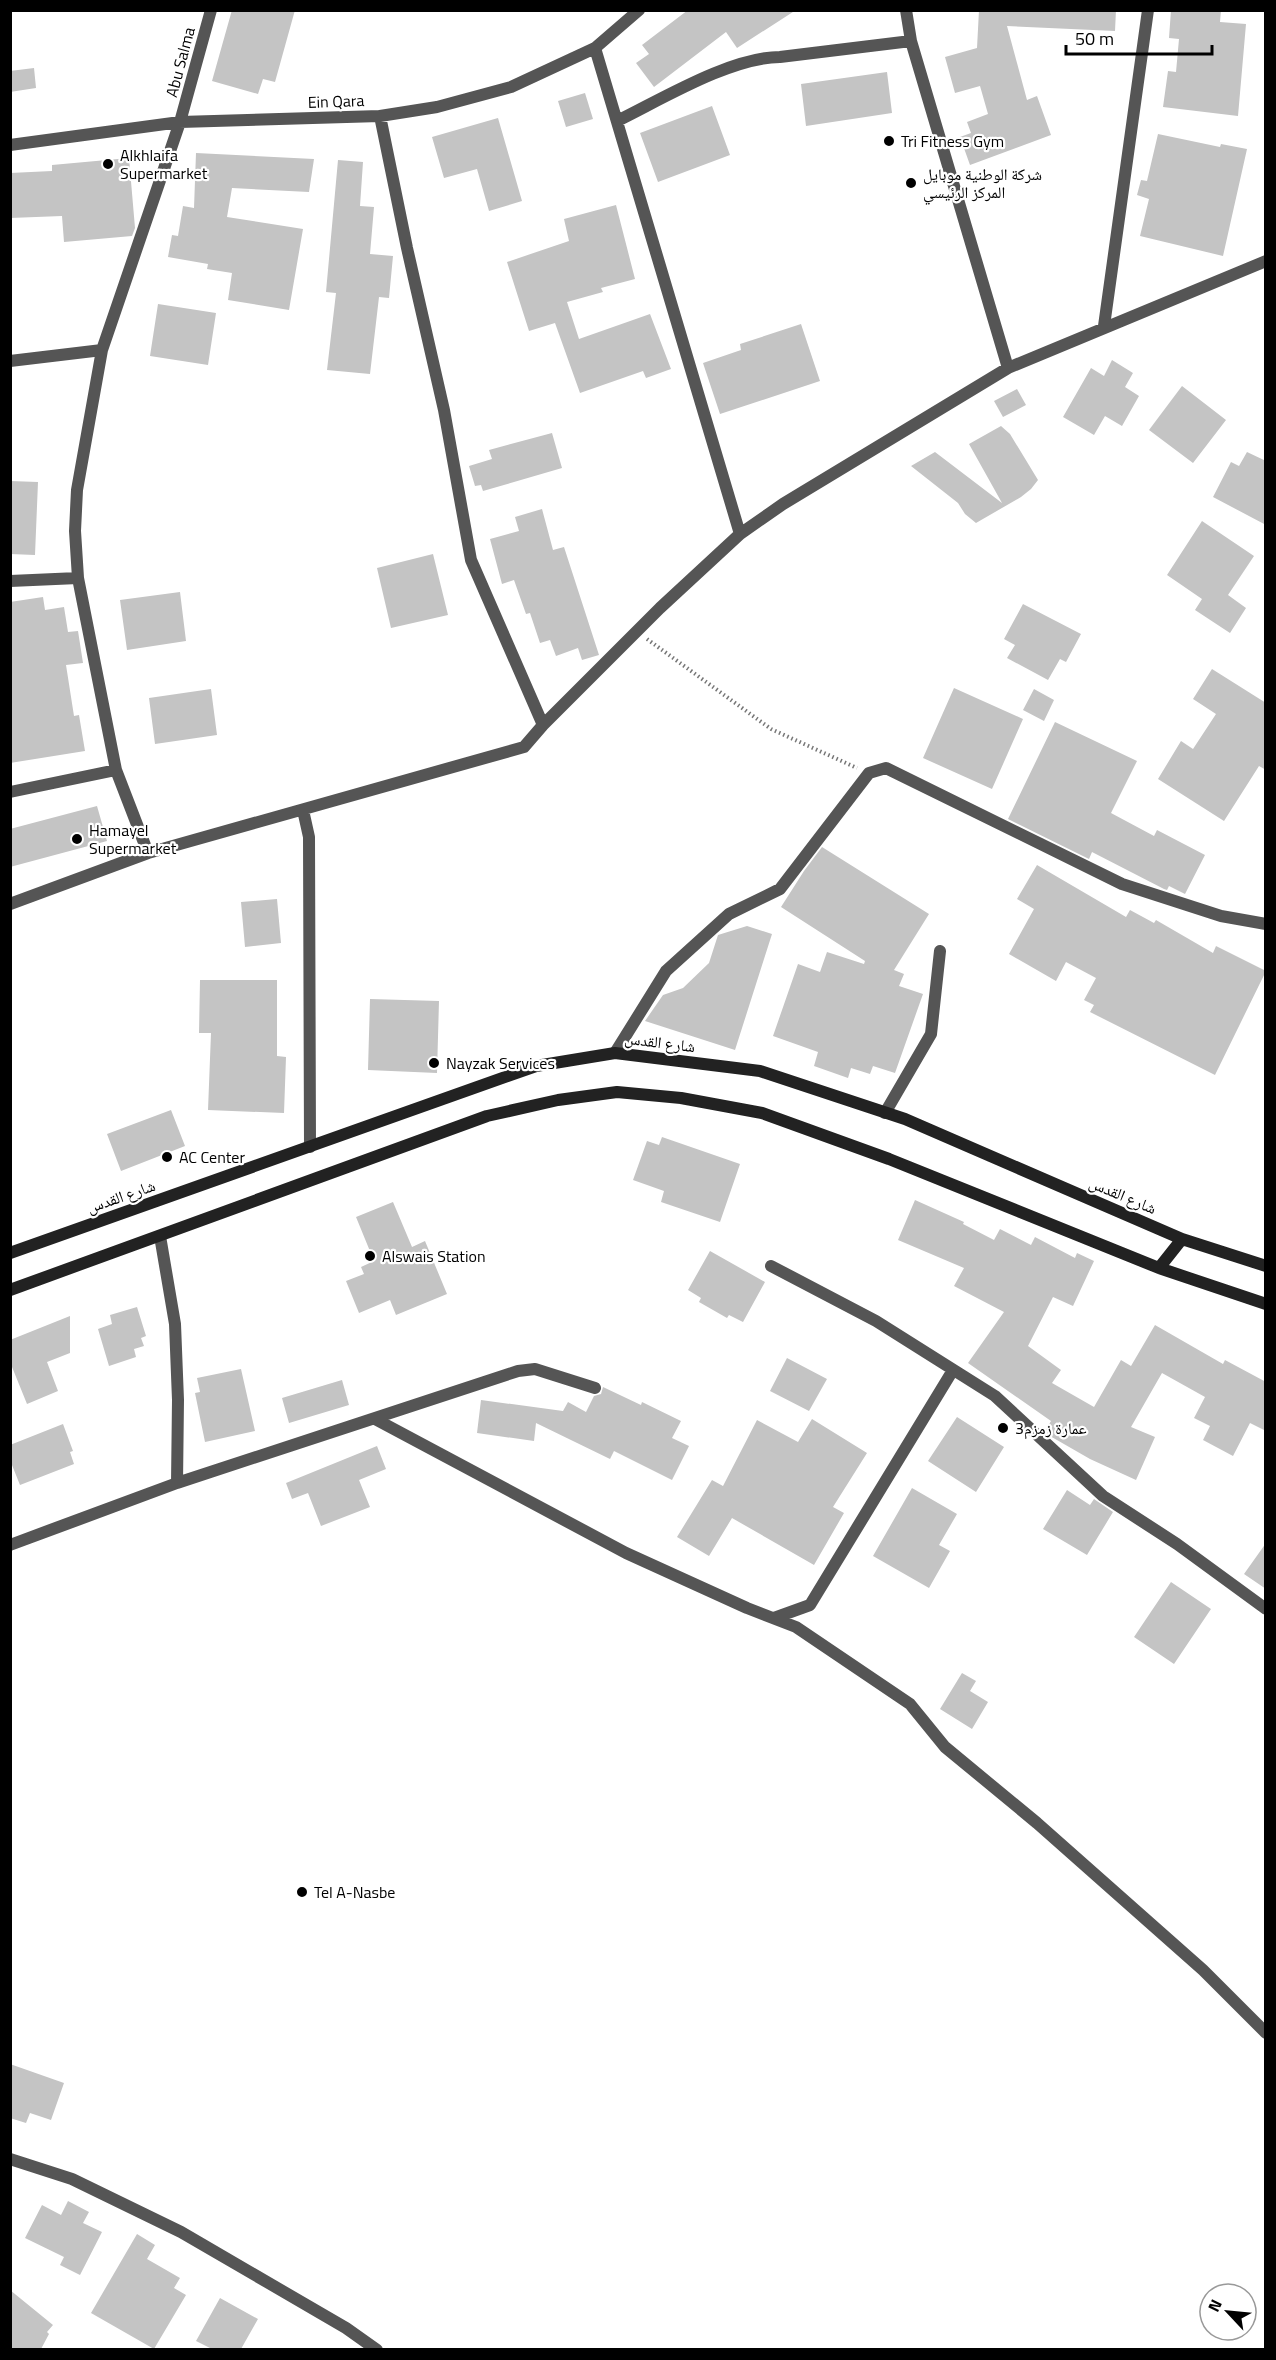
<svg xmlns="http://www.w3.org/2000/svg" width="1276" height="2360" font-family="'Titillium Web','Noto Naskh Arabic',sans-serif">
<rect width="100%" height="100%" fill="#fff"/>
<path fill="#c4c4c4" d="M232,10H295L275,82L263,79L258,94L212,81Z
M688,10H796L737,48L726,32L654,87L636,63L649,54L642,45Z
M979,10H1116L1115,31L1007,26L1027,100L1037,96L1051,135L970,165L960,137L971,133L967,122L988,114L980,86L955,93L945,57L977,48Z
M1171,10H1221L1220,22L1246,24L1238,116L1163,107L1168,71L1176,72L1179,39L1169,38Z
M34,68L36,88L10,92V71Z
M887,72L892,113L806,126L801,84Z
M585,93L593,119L566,127L558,101Z
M712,106L730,155L658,182L640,133Z
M498,118L522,201L489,211L477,169L444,178L432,137Z
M1158,134L1220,147L1221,144L1247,149L1223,256L1140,236L1149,199L1137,195L1141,180L1147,181Z
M196,153L314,159L309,192L232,188L227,217L303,229L289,310L228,300L232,273L207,269L208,264L168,257L172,235L178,236L183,206L194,208Z
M129,158L135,228L132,236L64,242L62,216L10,218V173L52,171V165Z
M338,160L363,162L360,206L374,207L370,254L393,256L389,298L379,297L370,374L327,370L336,293L326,292Z
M616,205L635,279L601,288L603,292L567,302L579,339L650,314L671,369L646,378L643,371L580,393L555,323L529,331L507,262L569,241L564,219Z
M158,304L216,313L208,365L150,356Z
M801,324L820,381L720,414L703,363L741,350L740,344Z
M1112,360L1133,373L1125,387L1139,396L1122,426L1105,416L1094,435L1063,417L1091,368L1104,376Z
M1182,386L1226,420L1193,463L1149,430Z
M1017,389L1026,405L1003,417L994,401Z
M1001,426L1010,434L1038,480L1031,489L1021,497L976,523L965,514L958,503L911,466L935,452L1002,503L969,444Z
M552,433L562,468L483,491L481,485L475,486L469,466L492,459L489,450Z
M1247,452L1266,461V525L1213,497L1231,462L1239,466Z
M10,481L38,482L35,555L10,554Z
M542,509L553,550L564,547L599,655L582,660L578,648L556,656L550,640L540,643L530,613L526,614L514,580L502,584L490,539L519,531L515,517Z
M1202,521L1254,556L1228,595L1246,608L1230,633L1195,610L1202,599L1167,575Z
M433,554L448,615L391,628L377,568Z
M180,592L186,641L127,650L120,600Z
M43,597L45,610L64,607L68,632L78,631L83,663L66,665L74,716L79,715L85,751L10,763V602Z
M1023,604L1081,634L1066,662L1060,659L1048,680L1007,658L1015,645L1004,639Z
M1212,669L1266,703V770L1259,766L1224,821L1158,779L1181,741L1193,749L1216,714L1193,699Z
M954,688L1023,719L992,789L923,758Z
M211,689L217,735L155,744L149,698Z
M1034,689L1054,700L1044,721L1023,710Z
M1055,722L1137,761L1111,813L1154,836L1157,830L1205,855L1185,894L1169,886L1167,890L1164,889L1092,852L1089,859L1008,819Z
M97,806L107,841L10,867V829Z
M822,847L929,914L894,970L904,974L899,986L923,994L895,1073L873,1066L870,1074L851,1068L848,1078L814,1066L818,1052L773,1036L798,964L820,972L827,952L864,964L865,961L781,907L804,871Z
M1037,865L1126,917L1130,910L1154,923L1156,920L1213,953L1216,946L1266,971L1215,1075L1090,1012L1094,1005L1084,1000L1096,978L1066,962L1056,981L1009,954L1034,909L1017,899Z
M277,899L281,943L245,947L241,902Z
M747,926L772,934L735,1050L645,1021L663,995L683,988L709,963L718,935Z
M200,980H277V1056L286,1057L284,1113L208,1110L211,1033H199Z
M370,999L439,1001L437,1073L368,1070Z
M171,1110L185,1146L121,1171L107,1134Z
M662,1137L740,1164L720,1222L661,1202L664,1191L633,1180L647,1141L659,1145Z
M915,1200L964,1222L963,1224L994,1240L1000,1229L1031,1245L1035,1237L1075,1258L1077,1253L1094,1261L1073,1306L1053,1297L1028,1346L1061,1370L1052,1383L1094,1407L1121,1360L1131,1366L1155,1325L1223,1364L1225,1360L1266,1382V1431L1250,1423L1233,1456L1203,1440L1210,1426L1194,1418L1205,1397L1162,1373L1131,1427L1155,1437L1136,1480L1090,1459L1050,1436L1045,1431L1051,1421L968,1363L1004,1312L954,1286L964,1268L898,1240Z
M393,1202L412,1247L425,1241L447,1294L396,1315L390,1300L359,1313L346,1281L364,1274L361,1267L374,1261L356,1217Z
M710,1251L765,1282L743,1322L729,1315L727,1318L699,1302L701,1298L688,1290Z
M137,1307L146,1336L141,1338L144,1346L134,1349L136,1357L109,1366L98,1329L112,1324L110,1315Z
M70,1316V1353L47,1362L58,1391L27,1404L10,1362V1340Z
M787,1358L827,1379L809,1411L770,1391Z
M241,1369L255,1431L205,1442L195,1393L200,1392L197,1378Z
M342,1380L349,1405L289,1423L282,1398Z
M603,1387L641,1405L642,1402L681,1421L672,1438L689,1446L672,1480L614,1451L610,1459L536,1423L534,1441L477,1433L481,1400L563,1411L568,1402L586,1412L594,1396L601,1394Z
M957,1417L1004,1447L976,1492L928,1461Z
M812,1419L867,1453L833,1507L844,1513L814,1565L732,1518L709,1556L677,1537L712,1480L723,1486L757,1420L798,1442Z
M63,1424L73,1451L70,1452L74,1464L20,1485L10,1460V1445Z
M377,1446L386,1469L359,1480L370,1507L321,1526L308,1493L292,1499L286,1483Z
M912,1488L957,1514L939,1545L950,1551L929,1588L873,1556Z
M1067,1490L1090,1505L1094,1499L1113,1512L1087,1555L1043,1529Z
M1266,1543V1589L1244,1574Z
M1171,1582L1211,1609L1174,1664L1134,1637Z
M962,1673L976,1681L970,1691L988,1702L972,1729L940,1709Z
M10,2064L64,2083L51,2120L30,2113L26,2123L10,2118Z
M68,2201L89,2212L83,2223L102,2232L80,2275L60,2265L64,2257L25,2238L42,2205L61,2215Z
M137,2234L155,2245L147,2259L180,2278L174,2288L186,2295L154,2349L91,2313Z
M10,2290L53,2325L47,2332L49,2334L41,2349H10Z
M220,2298L258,2319L241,2349H212L196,2341Z"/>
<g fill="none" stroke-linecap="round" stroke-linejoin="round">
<path stroke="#777" stroke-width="4" stroke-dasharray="1.5 3" stroke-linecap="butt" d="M647,639L771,729L857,768"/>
<path stroke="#555" stroke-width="12" d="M885,1113L931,1034L940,951"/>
<path stroke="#555" stroke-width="12" d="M906,10L911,41L1008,368
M595,48L740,534
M380,116L407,248L444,410L471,560L543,725
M617,121C662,99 731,57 780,57L911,41
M10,145L180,122L380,116L437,107L511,87L595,48L639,10
M1104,326L1148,10
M10,361L102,350
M10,581L78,578
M10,792L116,770
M303,810L309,837L310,1147
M148,853L116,770L78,578L75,531L77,490L102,350L180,122L211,10
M10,904L148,853L524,747L543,725L660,608L740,534L783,504L1008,368L1266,261
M615,1053L666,971L729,914L780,889L869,773L886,768L1122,884L1221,916L1266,924
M160,1236L175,1324L178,1400L177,1483
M771,1266L876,1321L995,1396L1103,1496L1177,1544L1266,1609
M375,1419L626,1553L747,1608L796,1627L910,1704L945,1747L1037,1823L1203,1970L1266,2033
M10,1545L177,1483L518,1371L535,1369L595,1388
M774,1618L810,1605L953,1370
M10,2159L72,2179L181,2232L346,2328L377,2350"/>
<path stroke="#222" stroke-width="12" d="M10,1253L536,1066L615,1053L760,1071L905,1119L1182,1239L1266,1266
M1159,1268L1182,1239
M10,1290L487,1116L558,1100L617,1092L681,1098L762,1113L889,1159L1159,1268L1266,1304"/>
</g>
<g fill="#000" stroke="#fff" stroke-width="2">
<circle cx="889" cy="141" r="6"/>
<circle cx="108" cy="164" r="6"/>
<circle cx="911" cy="183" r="6"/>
<circle cx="77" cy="839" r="6"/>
<circle cx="434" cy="1063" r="6"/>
<circle cx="167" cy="1157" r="6"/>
<circle cx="370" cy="1256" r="6"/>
<circle cx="1003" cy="1428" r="6"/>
<circle cx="302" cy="1892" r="6"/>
</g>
<g text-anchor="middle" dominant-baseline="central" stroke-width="4.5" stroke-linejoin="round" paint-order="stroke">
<g font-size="16" fill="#000" stroke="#fff">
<text transform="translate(180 62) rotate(-75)">Abu Salma</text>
<text transform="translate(336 101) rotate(-2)">Ein Qara</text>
<text transform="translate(660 1042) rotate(7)">شارع القدس</text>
<text transform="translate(1123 1195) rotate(23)">شارع القدس</text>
<text transform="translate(121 1196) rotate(-19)">شارع القدس</text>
</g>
<g font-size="16" fill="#000" stroke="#fff" text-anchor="start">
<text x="901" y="141">Tri Fitness Gym</text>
<text x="120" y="155">Alkhlaifa<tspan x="120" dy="18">Supermarket</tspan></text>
<text x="923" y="174">شركة الوطنية موبايل<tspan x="923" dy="18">المركز الرئيسي</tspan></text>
<text x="89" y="830">Hamayel<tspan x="89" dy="18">Supermarket</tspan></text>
<text x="446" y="1063">Nayzak Services</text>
<text x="179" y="1157">AC Center</text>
<text x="382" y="1256">Alswais Station</text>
<text x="1015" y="1428">عمارة زمزم3</text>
<text x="314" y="1892">Tel A-Nasbe</text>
</g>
</g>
<rect width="1276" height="2360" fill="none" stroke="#000000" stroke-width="24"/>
<g transform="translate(1228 2312) rotate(296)"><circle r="28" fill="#ffffff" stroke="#999999" stroke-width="1.5"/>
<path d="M0-4.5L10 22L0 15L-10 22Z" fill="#000000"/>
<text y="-9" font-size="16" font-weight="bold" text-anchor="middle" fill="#000000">N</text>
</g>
<path d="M1066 45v9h146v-9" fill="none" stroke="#000000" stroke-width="3"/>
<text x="1075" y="45" font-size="18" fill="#000000" stroke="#ffffff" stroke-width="4.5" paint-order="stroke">50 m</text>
</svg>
